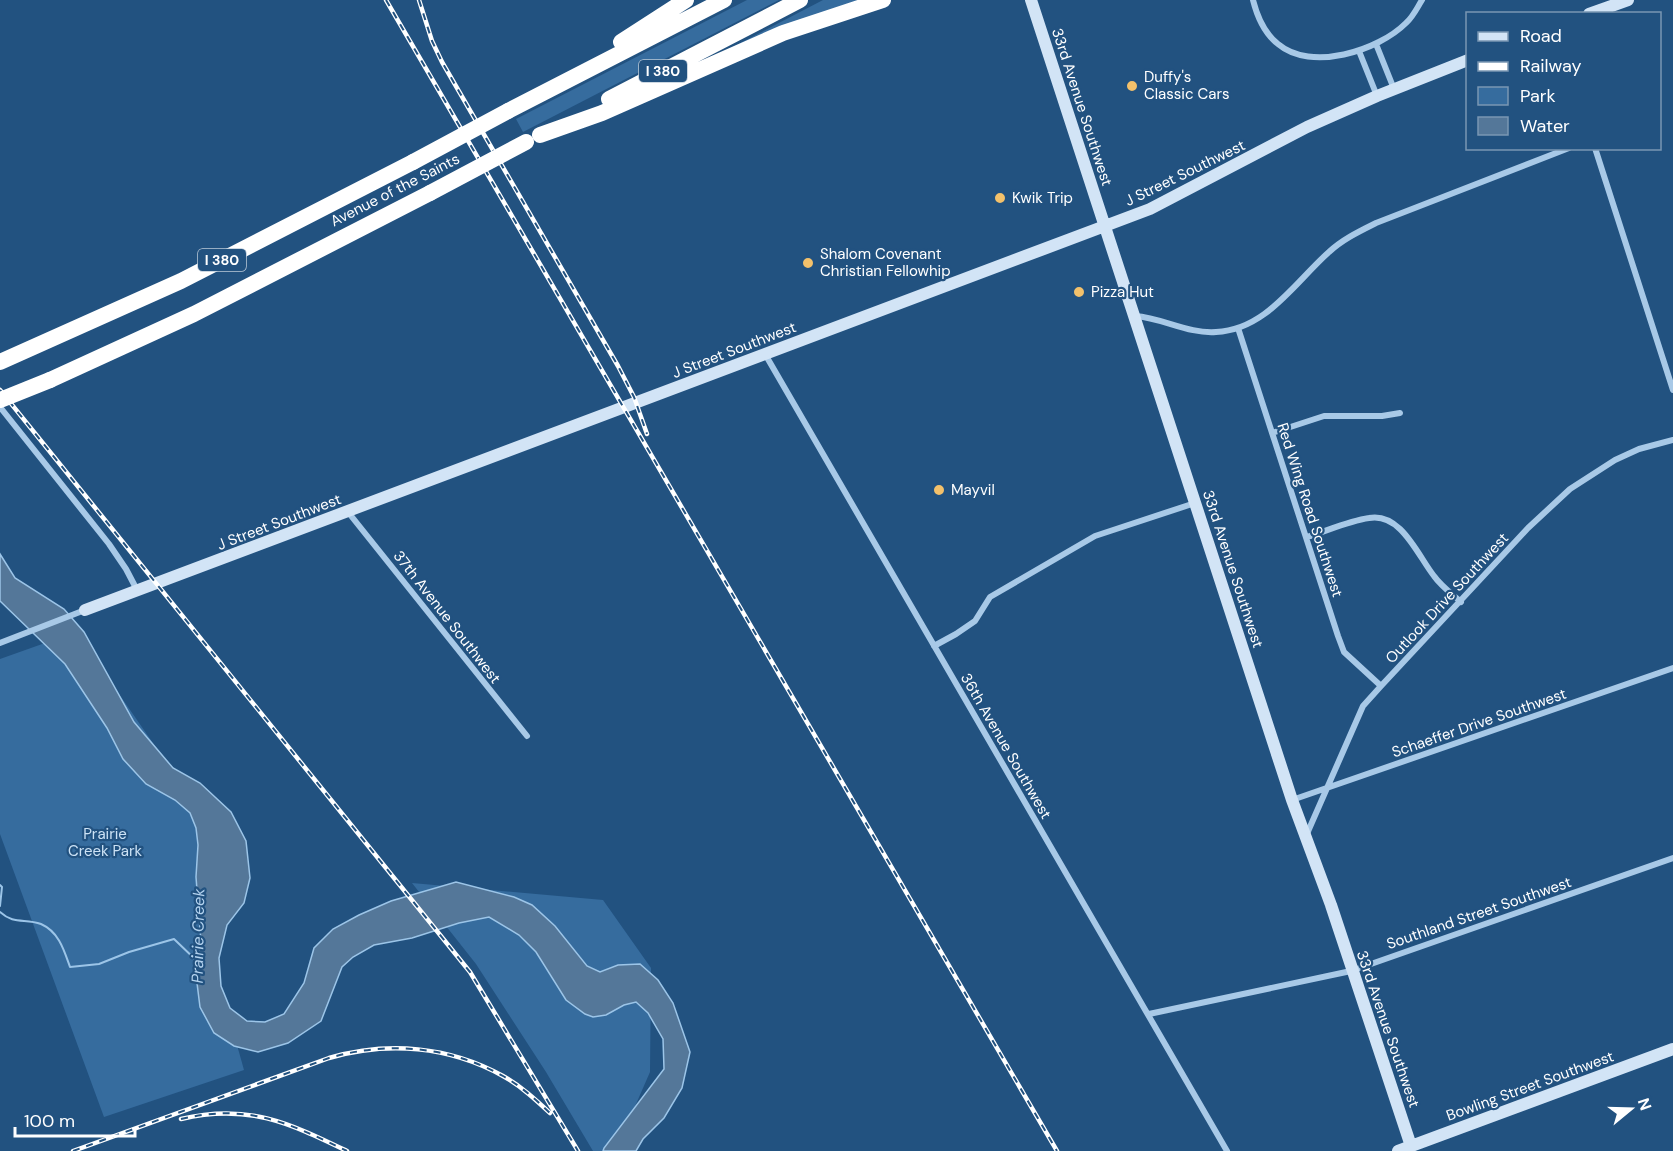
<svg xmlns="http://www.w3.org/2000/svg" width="1673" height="1151" font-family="'DM Sans',sans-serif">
<rect width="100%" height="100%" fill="#225280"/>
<path fill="#366c9e" d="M747,0H779L523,132L516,119Z
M823,0H869L723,52Z
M76,632L198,808L215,966L244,1070L104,1117L0,834V659Z
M412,883L603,900L651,968L650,1072L619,1143L631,1151H593L546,1072L476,964Z"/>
<path fill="#547799" stroke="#9cc5e8" stroke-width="1.5" d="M0,554L15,578L64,609L84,632L134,722L173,768L200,783L231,812L246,841L250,878L244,903L227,925L219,958L221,986L230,1008L247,1021L265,1022L284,1014L304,983L314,948L333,929L359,915L391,901L456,882L514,897L532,905L555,926L587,966L600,972L618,965L640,964L658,980L673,1003L690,1052L682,1088L664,1118L643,1139L636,1151H603L604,1148L664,1069L663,1039L648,1013L636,1002L624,1005L606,1015L593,1017L585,1014L566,1000L536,952L519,935L489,917L459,923L412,938L374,945L353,957L342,967L321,1021L288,1043L258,1052L234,1046L214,1033L200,1007L196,975L201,942L196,877L198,845L196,828L190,813L175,800L146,784L123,759L107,728L65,664L0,601Z"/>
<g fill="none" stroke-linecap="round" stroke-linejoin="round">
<path stroke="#9cc5e8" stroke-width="2" d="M0,885L2,887L0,906
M0,912C14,925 25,918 41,924C59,932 64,950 70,967L99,964L129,952L174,939L199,963"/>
<path stroke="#a8c9e7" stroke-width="6" d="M1253,0C1257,16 1264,33 1278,44C1311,72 1378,51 1406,23C1413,17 1417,8 1422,0
M1376,44L1394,89
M1359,51L1377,96
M1595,148L1673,390
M1135,316C1163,318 1188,334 1216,332C1266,330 1295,282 1329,252C1343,239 1360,231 1376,223L1569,148
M1238,328L1338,636L1344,652L1381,686
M765,354L1227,1151
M0,407L109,544L126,569L137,590
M1272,433L1324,416H1382L1400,413
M348,512L527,736
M1307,537C1327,531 1348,521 1369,518C1401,512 1418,556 1434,576C1441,586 1452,594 1461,602
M0,643L85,610
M934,646L956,634L975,621L990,597L1095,536L1195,503
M1292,800L1673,668
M1306,836L1363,706L1381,686L1528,528L1570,489L1615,460L1639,449L1673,440
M1149,1014L1351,971L1673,858"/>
<path stroke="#d2e4f6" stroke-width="12" d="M1031,0L1292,800L1331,905L1411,1146
M1589,14L1628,0
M85,610L1150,209L1307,127L1377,96L1468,60
M1398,1151L1673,1049"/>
<path stroke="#fff" stroke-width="16" d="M621,42L686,0
M609,99L800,0
M508,111L724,0
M540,135L602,113L783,33L883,0
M0,362L181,281L413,162
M50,380L194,314L430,193"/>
<g stroke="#fff" stroke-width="4.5">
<path id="rail" d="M386,0L1057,1151
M419,0L432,41L442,62L618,366L634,397L647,434
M0,390L470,972L578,1151
M181,1119C248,1103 289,1123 347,1151
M73,1151L329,1058C388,1041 449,1046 503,1076C521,1086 536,1100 550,1113"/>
</g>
<use href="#rail" stroke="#225280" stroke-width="2" stroke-dasharray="7" stroke-linecap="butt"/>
<path stroke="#fff" stroke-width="16" d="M413,162L508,111
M430,193L526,142
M0,400L50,380"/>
</g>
<g fill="#f3c16b" stroke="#225280" stroke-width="2">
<circle cx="1132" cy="86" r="6"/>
<circle cx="1000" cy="198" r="6"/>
<circle cx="808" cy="263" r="6"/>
<circle cx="1079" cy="292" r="6"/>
<circle cx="939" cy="490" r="6"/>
</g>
<g text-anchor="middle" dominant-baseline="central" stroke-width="4.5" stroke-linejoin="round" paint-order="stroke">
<g fill="#225280" stroke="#bdcbd9" stroke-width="1.5">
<rect x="639" y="60" width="48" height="22" rx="4.5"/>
<rect x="198" y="249" width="48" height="22" rx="4.5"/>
</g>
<g font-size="14" font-weight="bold" fill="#fff">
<text x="663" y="71">I 380</text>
<text x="222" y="260">I 380</text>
</g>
<g font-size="15" fill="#fff" stroke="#225280" text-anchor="start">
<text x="1144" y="77">Duffy's<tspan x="1144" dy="17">Classic Cars</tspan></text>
<text x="1012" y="198">Kwik Trip</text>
<text x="820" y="254">Shalom Covenant<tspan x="820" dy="17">Christian Fellowhip</tspan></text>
<text x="1091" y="292">Pizza Hut</text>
<text x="951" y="490">Mayvil</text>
</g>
<g font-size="15" fill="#fff" stroke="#225280">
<text transform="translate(1082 107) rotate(72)">33rd Avenue Southwest</text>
<text transform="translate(1185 173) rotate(-26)">J Street Southwest</text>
<text transform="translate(395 190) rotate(-27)">Avenue of the Saints</text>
<text transform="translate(734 350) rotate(-21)">J Street Southwest</text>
<text transform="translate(1310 510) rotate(72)">Red Wing Road Southwest</text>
<text transform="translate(279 522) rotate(-21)">J Street Southwest</text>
<text transform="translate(1233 569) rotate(72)">33rd Avenue Southwest</text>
<text transform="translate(1447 598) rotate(-47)">Outlook Drive Southwest</text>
<text transform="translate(447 617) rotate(52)">37th Avenue Southwest</text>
<text transform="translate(1479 723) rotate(-19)">Schaeffer Drive Southwest</text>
<text transform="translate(1006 746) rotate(60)">36th Avenue Southwest</text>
<text transform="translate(1479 913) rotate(-19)">Southland Street Southwest</text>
<text transform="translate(1388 1029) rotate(71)">33rd Avenue Southwest</text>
<text transform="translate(1530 1086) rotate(-20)">Bowling Street Southwest</text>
</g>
<g font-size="15" fill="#cce2f5" stroke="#225280">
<text x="105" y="834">Prairie<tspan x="105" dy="17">Creek Park</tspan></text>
</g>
<g font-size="16" font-style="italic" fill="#b4d3ef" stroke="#225280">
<text transform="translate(198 936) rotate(-89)">Prairie Creek</text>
</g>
</g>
<rect x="1466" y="12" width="195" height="138" fill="#225280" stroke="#7a97b3" stroke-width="1.5"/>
<rect x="1478" y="32" width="30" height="9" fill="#d2e4f6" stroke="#7a97b3" stroke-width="1.5"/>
<text x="1520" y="42" font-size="18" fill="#ffffff">Road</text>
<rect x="1478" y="62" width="30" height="9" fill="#ffffff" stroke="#7a97b3" stroke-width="1.5"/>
<text x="1520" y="72" font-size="18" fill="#ffffff">Railway</text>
<rect x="1478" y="87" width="30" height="18" fill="#366c9e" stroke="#7a97b3" stroke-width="1.5"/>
<text x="1520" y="102" font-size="18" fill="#ffffff">Park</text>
<rect x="1478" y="117" width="30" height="18" fill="#547799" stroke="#7a97b3" stroke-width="1.5"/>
<text x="1520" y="132" font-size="18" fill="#ffffff">Water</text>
<g transform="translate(1631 1109) rotate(71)" stroke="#225280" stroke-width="4.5" paint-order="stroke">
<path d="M0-4.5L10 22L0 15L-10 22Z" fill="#ffffff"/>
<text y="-9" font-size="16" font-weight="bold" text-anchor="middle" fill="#ffffff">N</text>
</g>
<path d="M15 1127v9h120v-9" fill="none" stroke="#ffffff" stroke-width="3"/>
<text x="24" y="1127" font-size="18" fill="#ffffff" stroke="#225280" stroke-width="4.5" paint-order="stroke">100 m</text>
</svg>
